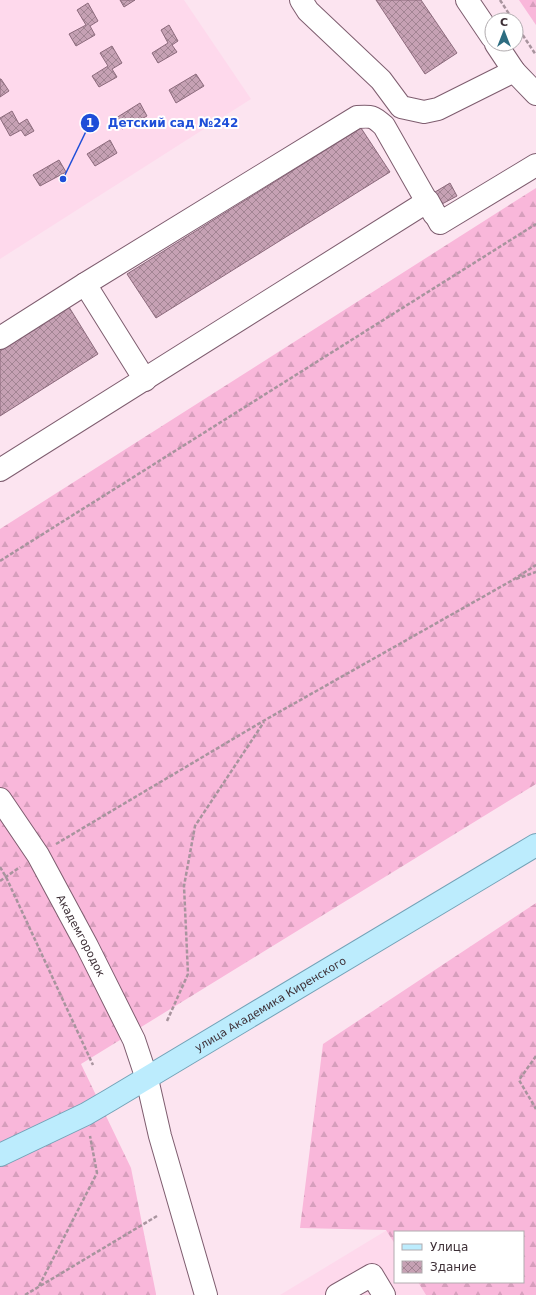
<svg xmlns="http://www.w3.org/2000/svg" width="536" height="1295" font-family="'DejaVu Sans',sans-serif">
<defs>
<pattern id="forest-firs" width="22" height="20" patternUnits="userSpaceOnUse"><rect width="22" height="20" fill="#f9b7da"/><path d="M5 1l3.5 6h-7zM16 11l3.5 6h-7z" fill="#d69ebc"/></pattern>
<pattern id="building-cross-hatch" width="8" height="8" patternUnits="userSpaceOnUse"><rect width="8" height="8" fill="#c6a1b4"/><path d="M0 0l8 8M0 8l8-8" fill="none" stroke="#a28493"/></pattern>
</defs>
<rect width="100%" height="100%" fill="#fce4f0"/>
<path fill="#fed9ec" d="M0,0H184L251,99L0,259Z
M387,1230L395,1244V1282H418L426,1295H280Z"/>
<path fill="url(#forest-firs)" d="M519,0H536V25Z
M536,188V784L81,1064L131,1168L156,1294V1295H0V529Z
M536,903V1295H426L418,1282H523V1232H395V1244L386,1230L300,1228L323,1044Z"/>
<path fill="url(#building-cross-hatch)" stroke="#8c6a7c" d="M120,0H135L124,7Z
M376,0H421L457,53L425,74Z
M88,3L98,21L90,26L95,35L76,46L69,34L86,25L77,10Z
M169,25L178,41L172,45L177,52L158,63L152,53L168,43L161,30Z
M112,46L122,63L112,69L117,77L99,87L92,76L108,66L100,53Z
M196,74L204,86L176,103L169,90Z
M0,79H1L9,91L0,97Z
M140,103L147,116L122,129L116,118Z
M12,111L19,124L27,119L34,131L25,136L21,130L10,136L0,118Z
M361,128L390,172L156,318L127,274Z
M110,140L117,153L95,166L87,154Z
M59,160L66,172L40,186L33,175Z
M450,183L457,196L442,204L435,192Z
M69,307L98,354L0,416V351Z"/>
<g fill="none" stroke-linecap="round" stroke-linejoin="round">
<g stroke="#7e5d6f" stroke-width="24">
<g id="minor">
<path d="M301,0L308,11L381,80L401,107L424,112L438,109L514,71"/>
<path d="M467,0L492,37"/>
<path d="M496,44L514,71L536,94"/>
<path d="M85,284L145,380"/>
<path d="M0,338L85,284L357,117C372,116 373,116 384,126L434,214"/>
<path d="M0,470L428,201L440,223L536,165"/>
<path id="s1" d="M0,799L38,855L87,946L134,1040L147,1079L160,1136L206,1295"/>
<path d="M337,1295L372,1275L384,1295"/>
</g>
</g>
<g stroke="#73a2b7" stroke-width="24">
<g id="major">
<path id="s2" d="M0,1155L86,1114L110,1100L536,845"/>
</g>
</g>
<path stroke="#a8949e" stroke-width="2.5" stroke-dasharray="4 2" stroke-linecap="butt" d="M500,0L513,20
M516,25L536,55
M0,561L536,224
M516,579L536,572
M56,844L265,720L511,581L536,565
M0,867L6,877L93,1065
M0,881L20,867
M167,1021L188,974L184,886L195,826L264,722
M536,1056L519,1080L536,1109
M39,1286L97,1173L90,1136
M25,1295L157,1216"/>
<use href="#minor" stroke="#fff" stroke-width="22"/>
<use href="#major" stroke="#bcecfd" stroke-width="22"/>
</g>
<g text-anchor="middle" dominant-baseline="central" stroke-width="4" stroke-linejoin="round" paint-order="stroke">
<g font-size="11" fill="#3d2f36" stroke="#fff">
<text stroke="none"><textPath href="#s1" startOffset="159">Академгородок</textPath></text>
<text stroke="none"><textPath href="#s2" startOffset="310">улица Академика Киренского</textPath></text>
</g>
</g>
<path fill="none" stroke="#1d4ed8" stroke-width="1.5" d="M63 179L90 123"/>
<g fill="#1d4ed8" stroke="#fff" stroke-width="1.5">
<circle cx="63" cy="179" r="4"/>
<circle cx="90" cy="123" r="10"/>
</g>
<g font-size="12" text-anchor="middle" font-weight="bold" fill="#fff">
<text x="90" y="127">1</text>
</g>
<g font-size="12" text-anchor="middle" font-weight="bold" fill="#1d4ed8" stroke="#fff" stroke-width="4" stroke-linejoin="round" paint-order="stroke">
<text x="173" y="127">Детский сад №242</text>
</g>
<rect x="394" y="1231" width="130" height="52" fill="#ffffff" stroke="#b1acaf"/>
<rect x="402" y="1244" width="20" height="6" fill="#bcecfd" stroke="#b1acaf"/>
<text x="430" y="1251" font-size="12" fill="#3d2f36">Улица</text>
<rect x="402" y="1261" width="20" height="12" fill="url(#building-cross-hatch)" stroke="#b1acaf"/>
<text x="430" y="1271" font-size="12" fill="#3d2f36">Здание</text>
<g transform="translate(504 32)"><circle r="19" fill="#ffffff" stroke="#b1acaf"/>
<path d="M0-3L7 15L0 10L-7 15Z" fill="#2d6d81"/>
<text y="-6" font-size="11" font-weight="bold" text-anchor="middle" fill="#3d2f36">С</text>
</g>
</svg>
